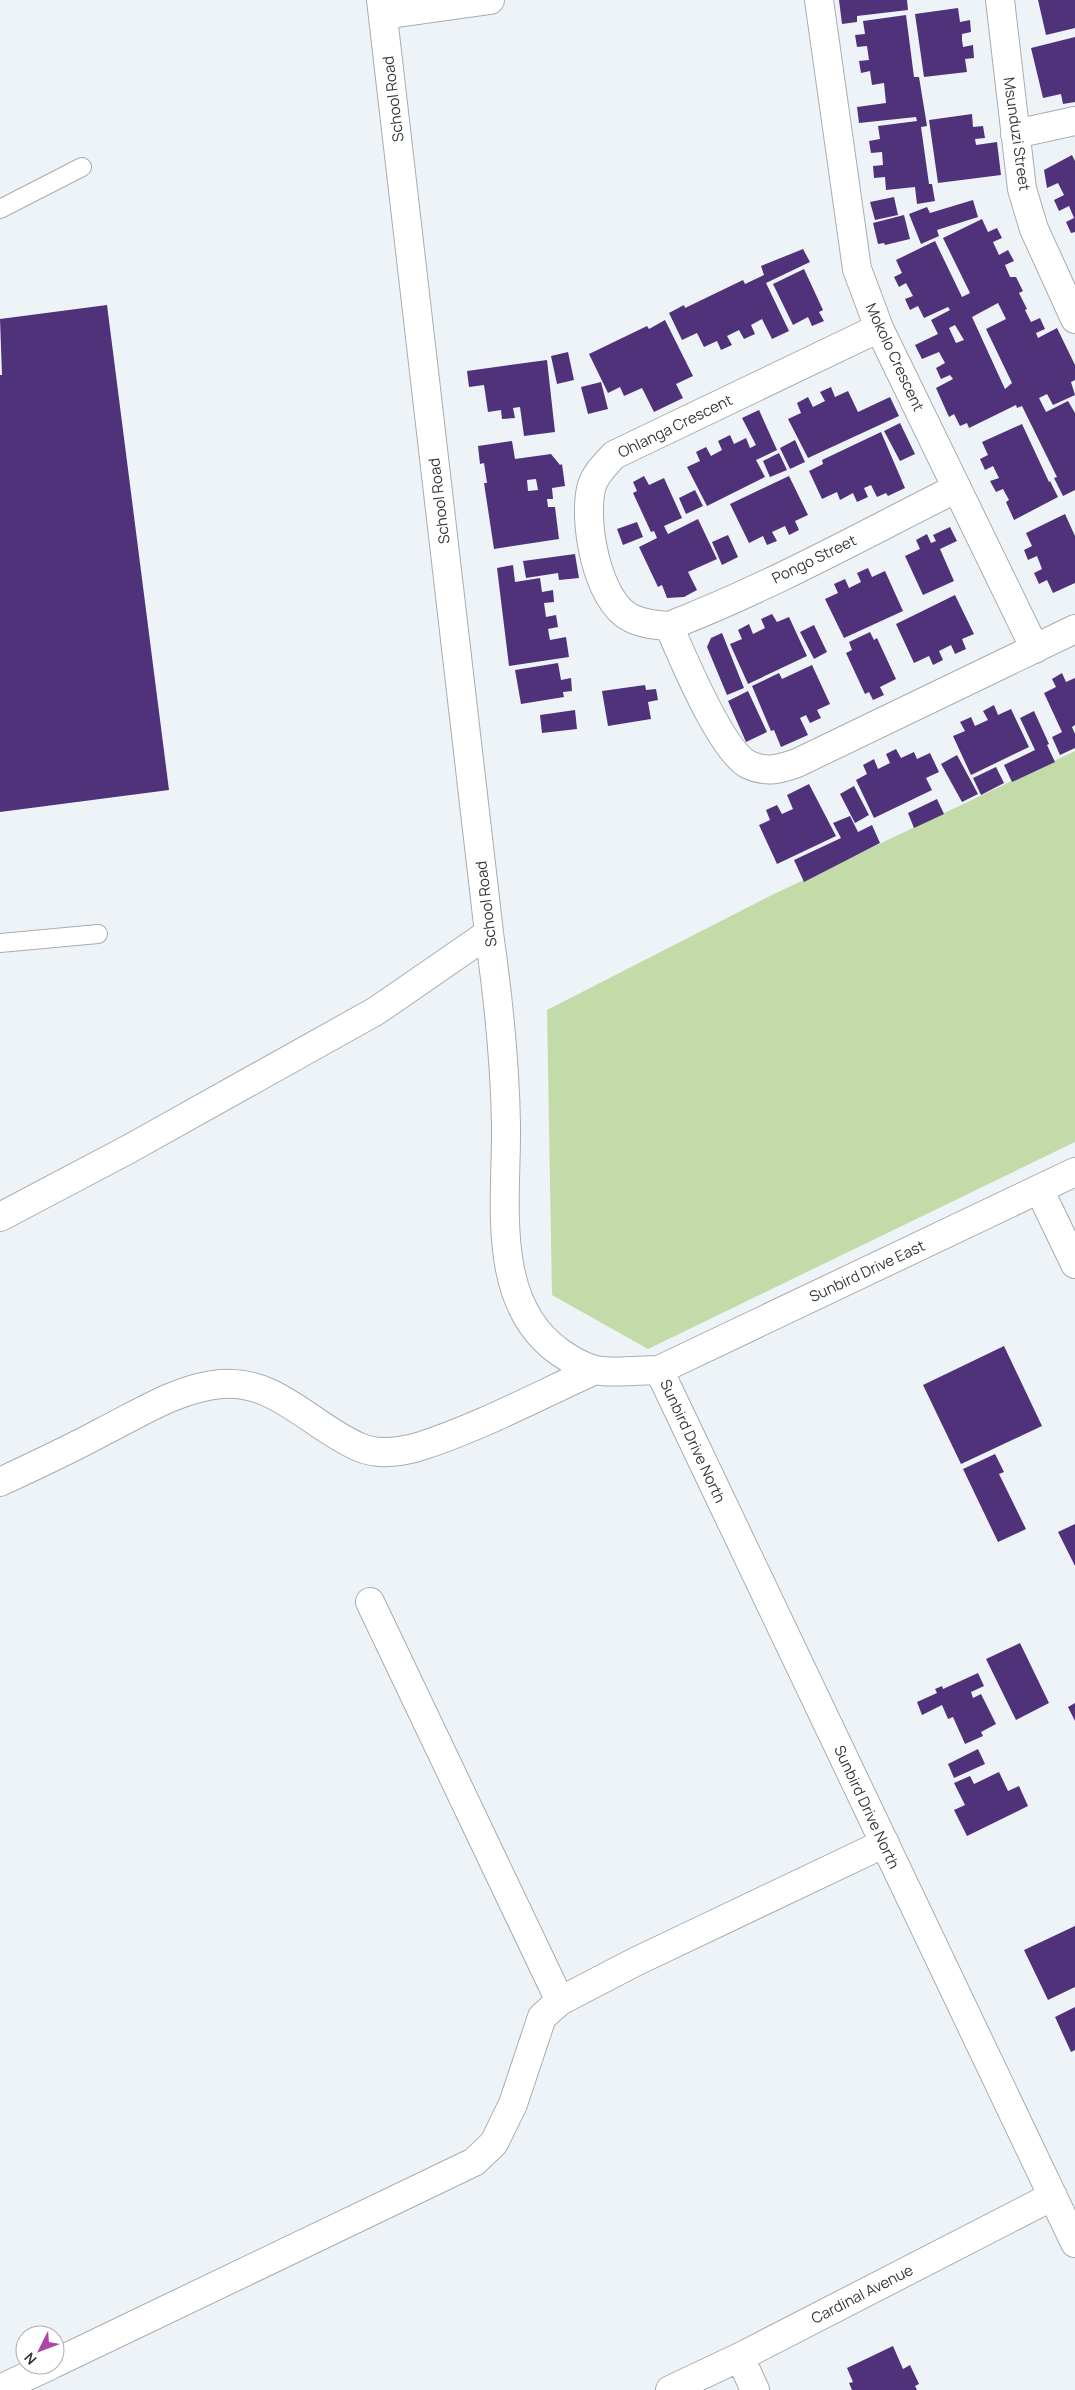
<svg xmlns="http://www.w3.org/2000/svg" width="1075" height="2390" font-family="Manrope,sans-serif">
<rect width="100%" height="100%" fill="#eef3f8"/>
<path fill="#c2dba9" d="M1075,751V1142L648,1349L552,1295L547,1010L772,895Z"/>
<path fill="#50327b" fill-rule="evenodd" d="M839,0H907L908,10L857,16V22L842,24Z
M1038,0H1075V28L1046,35Z
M958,8L960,22L970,20L971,32L962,34V40L963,47L973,45L974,58L965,59L967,72L924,77L915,14Z
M906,15L914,77H919L927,126L921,127L929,184H932L935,201L917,204L915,187L886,190L885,177L874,178L873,166L883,165L882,152L871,153L869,141L880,139L878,126L917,121L916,117L859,123L857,107L886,103L884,83L872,85L870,71L861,73L859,61L869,60L867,46L857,47L855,35L865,34L863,21Z
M1075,37V102L1063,104L1061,94L1043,98L1031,48Z
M972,114L973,127L983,126L985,138L975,139L976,145L997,142L1001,175L938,183L929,120Z
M1072,155L1075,161V232L1071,233L1066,222L1074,218L1069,206L1059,211L1054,200L1064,195L1058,183L1047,188L1044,170Z
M894,197L898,215L875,220L870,202Z
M973,200L978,217L937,230L939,236L921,244L909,214L927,207L930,213Z
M904,215L910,239L885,245L884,243L878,244L873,223Z
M982,219L988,232L997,228L1002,238L993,242L999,255L1008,250L1014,261L1005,265L1010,277H1016L1023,291L1019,293L1027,309L1025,310L1031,322L1040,318L1045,329L1036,333L1038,338L1057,328L1075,365V380L1071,382L1075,395L1053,405L1047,394L1039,398L1046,412L1068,401L1075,413V490L1063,496L1054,478L1057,477L1022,406L1017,408L1016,405L969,428L967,423L960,426L954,414L949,417L936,388L953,379L950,375L941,379L936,368L945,363L939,352L922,359L915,345L938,334L931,320L950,310L948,307L924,318L918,306L910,310L905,299L913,296L906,283L899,287L894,277L902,273L896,260L935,241L962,297L970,293L943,238ZM998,303L1006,319L986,329L1012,383L1005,389L972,317ZM955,325L964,340L956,343L949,328Z
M803,249L810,262L766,283L789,331L772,339L762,319L751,325L755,334L744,339L739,330L727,336L732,345L721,350L717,341L704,347L697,333L682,340L669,313L684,305L685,308L743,280L745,284L764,275L761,266Z
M804,269L823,310L819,312L824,321L812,326L808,317L793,325L773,284Z
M107,305L169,790L0,812V375H2L0,319Z
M665,320L693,376L676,384L683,398L654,412L642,388L624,396L620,387L608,393L589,354L647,326L649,329Z
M568,352L574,380L557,384L551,356Z
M547,360L555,432L524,436L520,407L513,408L515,418L502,419L501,410L488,412L484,385L469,387L467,371Z
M601,382L608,409L588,414L581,387Z
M831,387L835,397L848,391L858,412L890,397L899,416L808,458L788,419L801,413L797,403L808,397L813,407L825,401L820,392Z
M759,410L777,450L756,460L765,477L707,506L687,467L700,461L696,452L706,447L711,456L722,450L718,441L730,435L734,444L746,438L750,448L756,445L742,418Z
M900,423L915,454L900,461L884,431Z
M1022,424L1049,482L1050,481L1058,497L1014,520L1006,502L1009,500L1003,489L996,492L990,481L999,478L993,466L985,470L980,459L988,455L982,442Z
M881,432L905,488L888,496L886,493L877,497L871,485L864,488L868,497L857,502L853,493L840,500L837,492L822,499L809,471L823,464L822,460Z
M795,440L805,462L790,469L780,448Z
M512,441L515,459L551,454L560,465L562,464L565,486L552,488L553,499H547L548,507H555L559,539L494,549L484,483H487L484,463L480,464L478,446ZM536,479L538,490L528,491L527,480Z
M779,453L787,470L770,477L763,461Z
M644,476L649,485L664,478L682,518L664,526L668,534L698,519L717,559L688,572L697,590L684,597L667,598L662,585L658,587L639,547L657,538L654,531L651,532L633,493L637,491L633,482Z
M789,476L808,515L795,521L799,530L789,535L785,526L772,532L777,541L767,545L763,536L749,543L730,504Z
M695,490L703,506L686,514L679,498Z
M1065,514L1075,536V583L1053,593L1047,580L1039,584L1034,573L1042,569L1037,556L1028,560L1024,550L1032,546L1026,533Z
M637,522L643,537L623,545L617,529Z
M950,527L957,541L940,549L954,581L923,595L905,556L920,549L916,540L927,534L931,543L936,541L933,535Z
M728,535L738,557L722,565L712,542Z
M575,554L579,578L559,580L558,573L526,578L523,561Z
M513,565L515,582L540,578L542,592L553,590L554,602L544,603L546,617L556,615L558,627L548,629L550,640L566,637L569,657L509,666L497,568Z
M868,568L872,577L885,571L903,611L844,638L825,599L838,593L834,584L845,579L849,588L861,582L857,573Z
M955,595L974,634L962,639L966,649L955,654L951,645L939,651L943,660L933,665L929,656L914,663L896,624Z
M772,614L777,622L789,617L807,656L748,684L730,644L742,639L738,630L749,624L753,634L765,628L761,619Z
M814,625L827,652L814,659L800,632Z
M870,632L874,640L877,638L896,679L880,687L884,695L873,700L869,692L865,694L846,653L852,650L849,642Z
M722,633L744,688L727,695L707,647L711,638Z
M558,663L561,680L571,678L572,691L563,692L564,697L521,704L515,670Z
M812,665L830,704L817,710L821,718L810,723L806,715L800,718L808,735L781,747L774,730L771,731L752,686L779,673L782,679Z
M1062,673L1066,682L1075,678V725L1072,727L1075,734V748L1060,755L1052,737L1062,732L1044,693L1056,687L1052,679Z
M645,685L646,690L656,689L658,700L648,702L651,719L608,726L602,691Z
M748,691L767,732L746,742L728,701Z
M994,705L998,715L1011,709L1029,747L971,775L953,736L965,731L960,722L971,717L975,726L988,720L983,711Z
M575,710L577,729L542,733L540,715Z
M1034,711L1049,744L1047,745L1055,762L1012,782L1004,765L1035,750L1020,718Z
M896,749L901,758L914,752L917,759L930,753L939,772L926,778L932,790L874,818L856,780L867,774L863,765L874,759L878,769L890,763L886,754Z
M957,755L978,794L962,802L941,764Z
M996,767L1004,783L981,795L973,778Z
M809,784L836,836L777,864L759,825L770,820L766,810L777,805L782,814L793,809L787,795Z
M854,786L869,815L855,823L840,794Z
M937,799L944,814L914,828L908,813Z
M850,816L858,832L872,825L880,843L804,882L794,860L841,838L833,823Z
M1004,1346L1042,1426L961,1464L923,1385Z
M995,1454L1004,1472L999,1474L1026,1529L998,1542L963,1469Z
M1075,1524V1566L1058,1532Z
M1020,1643L1049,1703L1016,1720L986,1659Z
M978,1673L984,1686L971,1692L973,1698L981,1694L996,1724L981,1732L983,1736L965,1744L953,1717L948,1719L942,1705L922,1715L917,1702L937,1693L935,1689L942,1686L943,1689Z
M1075,1703V1721L1068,1707Z
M978,1749L985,1764L954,1778L948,1764Z
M999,1772L1008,1791L1019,1786L1028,1806L967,1836L954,1810L965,1805L954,1783L970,1776L974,1784Z
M1075,1926V1987L1048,2000L1024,1950Z
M1075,2007V2050L1071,2052L1055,2017Z
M893,2346L903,2369L910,2365L919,2384L915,2386L917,2390H852L849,2383L853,2382L847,2368Z"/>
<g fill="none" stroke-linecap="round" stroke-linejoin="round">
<g stroke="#a7adb1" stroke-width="20">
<path id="service" d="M0,209L82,167
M0,943L98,934"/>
</g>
<g stroke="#a7adb1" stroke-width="30">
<path id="minor" d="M381,0L489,933C498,996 505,1061 506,1125C507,1200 489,1304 561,1353C571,1360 583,1367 595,1370C613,1374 640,1370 659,1370L1075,1172
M819,0L857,269L879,328L1035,649
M1000,0L1022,189L1034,229L1075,319
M383,15L490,0
M1015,134L1075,121
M879,328L614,455C606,464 596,473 592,485C582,519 597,602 631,618C643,624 656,625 669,626C682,656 721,751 749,765C767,773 780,769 797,763L1075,629
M669,626C768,588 863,535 957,488
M1039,1189L1075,1264
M0,1217L129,1149L376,1011L489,933
M659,1370L1075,2243
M0,1482C34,1466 69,1450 102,1432C140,1413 178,1388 221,1384C276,1379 312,1427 359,1447C376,1455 400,1452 418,1447C476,1429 540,1395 595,1370
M370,1602L560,2001
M740,2357L755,2390
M55,2363L474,2162L494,2143L513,2104L542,2017L560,2001L635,1962L885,1843
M0,2389L51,2365
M670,2390L740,2357L1053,2196"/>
</g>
<use href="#service" stroke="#fff" stroke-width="18"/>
<use href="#minor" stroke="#fff" stroke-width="28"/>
</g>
<g text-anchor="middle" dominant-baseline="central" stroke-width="5" stroke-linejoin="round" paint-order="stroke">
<g font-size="15" fill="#36383a" stroke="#fff">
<text transform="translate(393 99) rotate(-97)">School Road</text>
<text transform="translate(1017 134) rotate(82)">Msunduzi Street</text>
<text transform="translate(895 357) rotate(65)">Mokolo Crescent</text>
<text transform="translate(675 426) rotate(-26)">Ohlanga Crescent</text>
<text transform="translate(439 501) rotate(-97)">School Road</text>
<text transform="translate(814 559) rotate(-26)">Pongo Street</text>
<text transform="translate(486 904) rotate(-97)">School Road</text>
<text transform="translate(867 1271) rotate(-25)">Sunbird Drive East</text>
<text transform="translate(693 1441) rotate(65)">Sunbird Drive North</text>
<text transform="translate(867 1807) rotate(65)">Sunbird Drive North</text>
<text transform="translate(862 2294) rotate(-27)">Cardinal Avenue</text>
</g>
</g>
<g transform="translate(40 2350) rotate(228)"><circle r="24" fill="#ffffff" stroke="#afafb0"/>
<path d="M0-4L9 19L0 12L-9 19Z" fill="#ae45a7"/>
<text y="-8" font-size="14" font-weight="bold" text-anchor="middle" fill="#36383a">N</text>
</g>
</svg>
